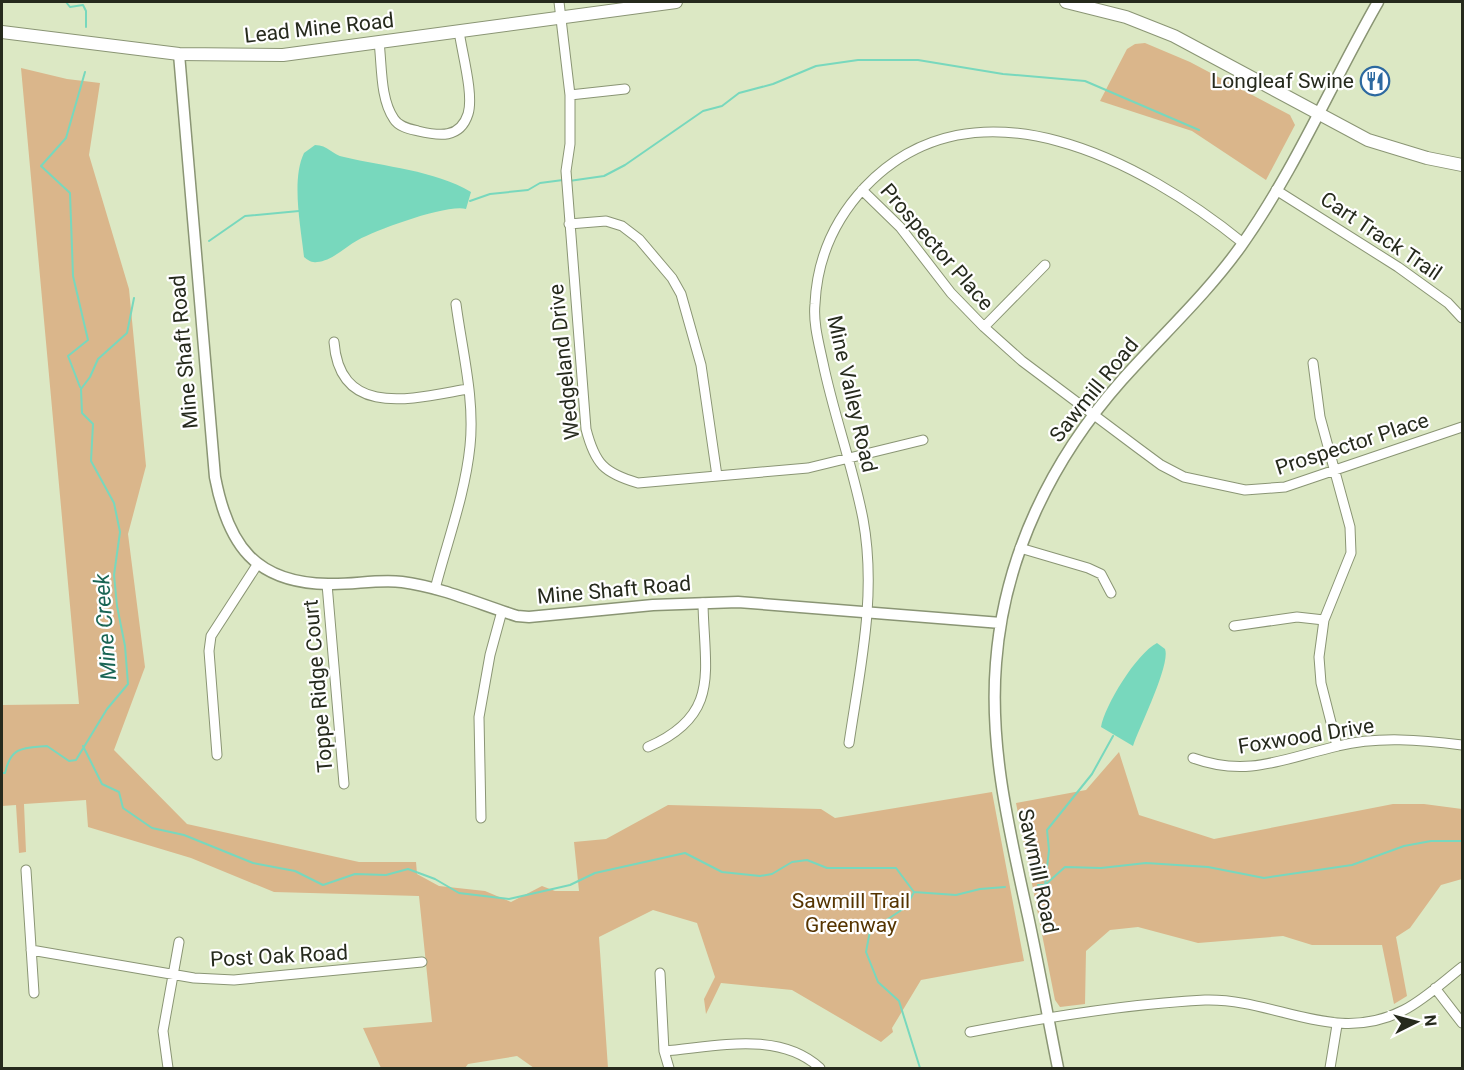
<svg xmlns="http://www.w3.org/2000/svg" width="1464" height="1070" font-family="Roboto,sans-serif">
<rect width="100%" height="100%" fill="#dce8c4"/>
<path fill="#dab68b" d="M1145,43L1190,62L1290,115L1295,125L1266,180L1192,131L1100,101L1127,49L1135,44Z
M21,68L67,79L100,83L89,155L129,289L146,466L128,534L145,667L114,750L187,824L359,862H416L417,874L439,886L485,891L511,902L542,886L555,891H579L574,842L606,839L668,805L821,809L835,818L992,792L1024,961L921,980L892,1028L893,1032L881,1042L792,990L721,983L706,1014L704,999L715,977L697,923L653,910L599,937L608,1068H534L517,1056L468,1064L465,1068H381L363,1028L432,1022L419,896L274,892L191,858L88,827L86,800L24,804L26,852L19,853L16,805L2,806V705L79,704Z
M1119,752L1139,815L1214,839L1393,804H1424L1462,809V879L1441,885L1410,928L1396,937L1407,996L1394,1004L1382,945H1312L1283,936L1198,943L1138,927L1110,930L1086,951L1085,1004L1060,1007L1055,1000L1016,803L1086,790Z"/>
<path fill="#78d8bd" d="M315,145C328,145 332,155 344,157C385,167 434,170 471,192L466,209C446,204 377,230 358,240C345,247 332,261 317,262C311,263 308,260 304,257C301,228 291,180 304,153Z
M1157,643L1165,649C1171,664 1139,728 1133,746L1101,727C1105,705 1136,654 1157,643Z"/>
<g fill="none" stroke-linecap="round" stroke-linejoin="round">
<path stroke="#78d8bd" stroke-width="2" d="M66,2L70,7L83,5L86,11V27
M569,181L604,176L625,165L703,111L722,106L739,93L773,84L816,66L858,60H918L1003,74L1085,81L1199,130
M470,201L490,194L528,190L540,183L563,180
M209,241L245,216L299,211
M80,387L68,356L88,340L73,276L70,193L41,166L66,138L85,72
M83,746L102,784L119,792L123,808L152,828L184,835L253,863L295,871L323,885L355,874L386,875L408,869L435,879L459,893L509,899L570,885L595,873L685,853L722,872L760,876L772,874L792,862L807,860L827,868H896L914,892L956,895L980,889L1005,887
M2,773H5C11,746 23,748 47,746L69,761L76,760L107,709L128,684L125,646L117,606L114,575L120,532L114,503L91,461L93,424L82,413L81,389L90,377L98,359L127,333L134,298
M1038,885H1045L1065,867L1101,868L1146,863L1208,867L1264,878L1352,865L1404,846L1431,841H1462
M1045,885L1049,850L1047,830L1092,774L1113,736
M914,892L906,907L870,931L866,952L878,982L899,1001L920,1068"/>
<g stroke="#8a9574" stroke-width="11">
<path id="minor" d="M559,2L570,95V144L566,171L586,429C595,464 604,473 638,483L808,468L923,440
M379,42C382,65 380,99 394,119C399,127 410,129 418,131C439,136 460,139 468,114C474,95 462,53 459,31
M570,95L625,89
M862,190L900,227L951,293L984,327L1022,361L1138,448L1161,465L1184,477L1245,490L1285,487L1462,427
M1276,190L1398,267L1448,303L1462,318
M569,224L606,221L622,226L639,239L672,278L681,294L701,365L717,476
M984,327L1045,265
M334,342C340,420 415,398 468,389
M1313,363L1320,417L1350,527L1351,553L1324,620L1319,657L1321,683L1337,746
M1020,548L1088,568L1101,574L1111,593
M327,584L344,784
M435,589C447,542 465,495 470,446C475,399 462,350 456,304
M1234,626L1297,617L1324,620
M849,743C860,668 877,595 863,519C853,467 834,416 823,363C819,344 813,323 815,304C817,259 835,219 865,187C976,71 1143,162 1243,243
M648,747C722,715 704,670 703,603
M217,755L209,651L211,636L257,565
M1193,758C1248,778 1285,758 1338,746C1378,736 1422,740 1462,745
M481,818L479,717L490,655L502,611
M26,870L34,993
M31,950L194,978L234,980L422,962
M660,973L664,1051L669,1068
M1435,988L1462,1023
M970,1032C1047,1017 1126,1004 1205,1000C1275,998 1335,1046 1404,1010C1425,999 1444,981 1462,967
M664,1051C715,1047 779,1030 820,1068
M168,1068L163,1031L179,942
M1330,1068L1337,1025"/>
</g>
<g stroke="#8a9574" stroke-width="13">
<path id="tertiary" d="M179,54L215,477C228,545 255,583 328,584C352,585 378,579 402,582C441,587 479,604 517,616L529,617L653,605L738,602L1001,623
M1058,1068C1048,1018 1039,967 1028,916C1010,833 989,749 996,663C1004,556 1052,459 1122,380C1162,335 1206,295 1241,246C1295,170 1332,82 1378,2"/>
</g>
<g stroke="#8a9574" stroke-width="14">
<path id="secondary" d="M1066,2L1126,17L1174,36L1368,140L1427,158L1462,165
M2,32L179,54L283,55L676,2"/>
</g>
<use href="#minor" stroke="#fff" stroke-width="9"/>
<use href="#tertiary" stroke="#fff" stroke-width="10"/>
<use href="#secondary" stroke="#fff" stroke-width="12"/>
</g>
<defs>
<g id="restaurant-ring" transform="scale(1.5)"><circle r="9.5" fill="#fff" stroke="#2d69a0" stroke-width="1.5"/><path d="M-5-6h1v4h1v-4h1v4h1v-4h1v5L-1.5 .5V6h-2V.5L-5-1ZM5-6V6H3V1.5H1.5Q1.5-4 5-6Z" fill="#2d69a0"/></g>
</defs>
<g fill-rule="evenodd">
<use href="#restaurant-ring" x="1375" y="81"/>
</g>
<g text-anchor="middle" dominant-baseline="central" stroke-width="4.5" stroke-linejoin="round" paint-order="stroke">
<g font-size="21" fill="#262a1d" stroke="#fff">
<text transform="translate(319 28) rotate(-6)">Lead Mine Road</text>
<text transform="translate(1381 236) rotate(34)">Cart Track Trail</text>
<text transform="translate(937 247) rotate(49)">Prospector Place</text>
<text transform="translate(184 352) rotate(-95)">Mine Shaft Road</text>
<text transform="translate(564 362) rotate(-96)">Wedgeland Drive</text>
<text transform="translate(1094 390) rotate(-51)">Sawmill Road</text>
<text transform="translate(852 394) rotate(77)">Mine Valley Road</text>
<text transform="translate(1352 444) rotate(-18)">Prospector Place</text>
<text transform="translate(614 590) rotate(-5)">Mine Shaft Road</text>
<text transform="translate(318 686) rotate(-95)">Toppe Ridge Court</text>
<text transform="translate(1306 736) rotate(-9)">Foxwood Drive</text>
<text transform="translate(1038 871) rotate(78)">Sawmill Road</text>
<text transform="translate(279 956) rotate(-3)">Post Oak Road</text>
</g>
<g font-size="21" fill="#262a1d" stroke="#fff" text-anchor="end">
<text x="1354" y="81">Longleaf Swine</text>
</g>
<g font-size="21" fill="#553400" stroke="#fff">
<text x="851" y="901">Sawmill Trail<tspan x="851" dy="24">Greenway</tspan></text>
</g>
<g font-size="22" font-style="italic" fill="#196554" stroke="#fff">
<text transform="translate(105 627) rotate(-94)">Mine Creek</text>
</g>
</g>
<rect width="1464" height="1070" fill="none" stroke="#262a1d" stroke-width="6"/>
<g transform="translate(1416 1022) rotate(84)" stroke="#ffffff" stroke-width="4.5" paint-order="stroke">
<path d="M0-4.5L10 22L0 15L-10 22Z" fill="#262a1d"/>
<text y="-9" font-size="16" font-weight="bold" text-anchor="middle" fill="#262a1d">N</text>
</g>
</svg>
